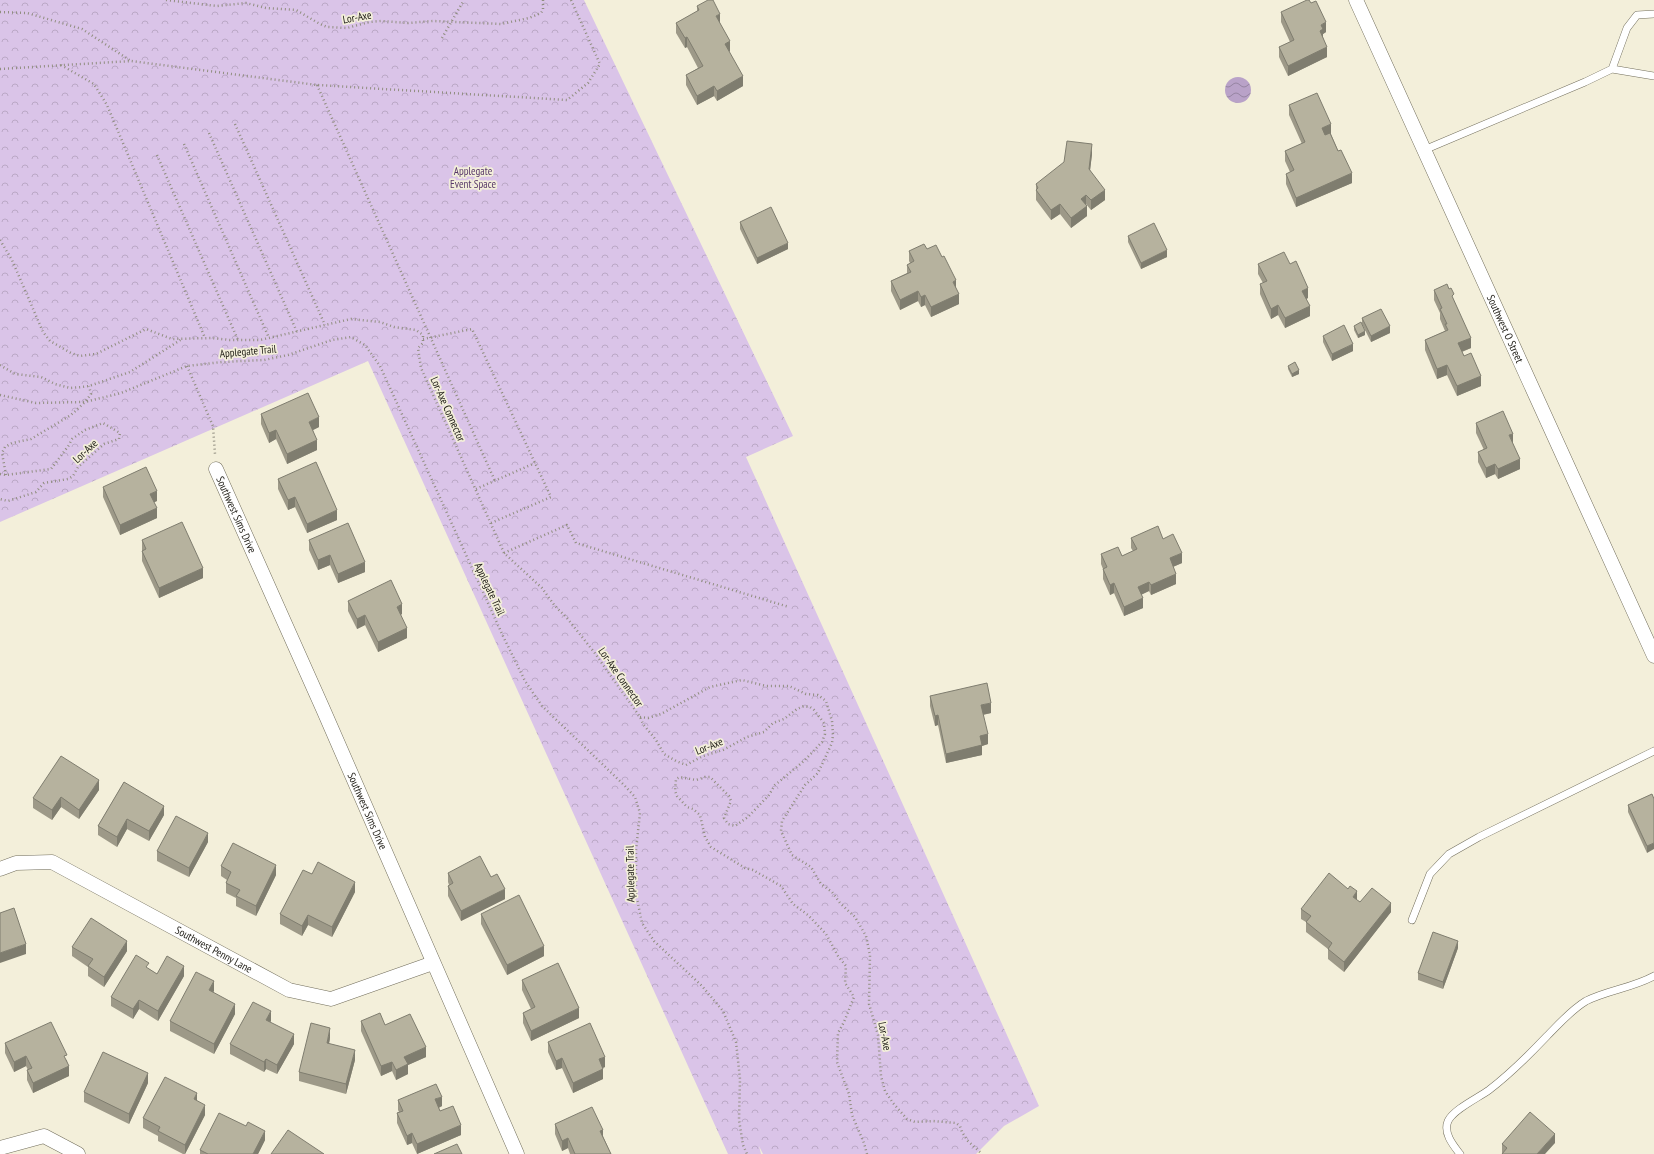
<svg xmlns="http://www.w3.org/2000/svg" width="1654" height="1154" font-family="'PT Sans Narrow',sans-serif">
<defs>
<pattern id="park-crowns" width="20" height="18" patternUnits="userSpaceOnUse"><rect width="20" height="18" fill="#dac4e8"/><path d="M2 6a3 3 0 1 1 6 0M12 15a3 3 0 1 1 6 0" fill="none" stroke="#bba8c6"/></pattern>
<pattern id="water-waves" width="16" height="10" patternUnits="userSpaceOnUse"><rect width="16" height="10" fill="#b9a2c8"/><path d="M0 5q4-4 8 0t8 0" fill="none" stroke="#9684a2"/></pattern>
</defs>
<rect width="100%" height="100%" fill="#f3efda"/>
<path fill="url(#park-crowns)" d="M0,0H584L793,436L746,457L1039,1106L1004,1126L976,1154H763L759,1146L761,1154H728L368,361L0,522Z"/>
<path fill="url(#water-waves)" d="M1225 90a13 13 0 1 1 26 0a13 13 0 1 1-26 0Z"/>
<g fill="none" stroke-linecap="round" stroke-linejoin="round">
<g stroke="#726e5c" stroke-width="8">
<path id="lane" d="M1612,69L1627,28L1637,15L1654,14
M1424,150L1585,82L1612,69L1654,76
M1412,920L1430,874L1449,854L1479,837L1654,751
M1460,1154C1453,1145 1443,1133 1448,1121C1454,1109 1478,1098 1489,1090C1510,1074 1529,1055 1547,1036C1559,1024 1571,1010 1586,1001C1608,990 1632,988 1654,976"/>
</g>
<g stroke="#726e5c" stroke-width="15">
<g id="street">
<path id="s1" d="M1356,0L1654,656"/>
<path id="s2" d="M216,469L323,709L517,1154"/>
<path id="s3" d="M0,869L16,863L52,862L289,990L331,999L433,963"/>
<path d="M0,1148L44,1136L78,1154"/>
</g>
</g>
<path stroke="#918e80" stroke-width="2.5" stroke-dasharray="1 3" stroke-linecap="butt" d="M166,0L217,6L246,3L266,8L296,10L320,24L327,27L347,28L369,22L381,21L408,23L433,21L501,24L529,18L541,13L543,10V0
M0,12L27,13L82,29L131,61
M442,38L464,0
M61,65L94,84L107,105L205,338
M0,69L131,61L317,85L567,100L588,83L600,64L571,0
M317,85L495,481
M235,124L325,325
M209,133L297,332
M184,144L269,338
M157,155L238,340
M0,240L12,260L43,332L50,341L71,353L80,356L96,354L146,329L172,339L212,338L230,340H260L351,319L380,322L394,327L416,330L423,335V343L418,348L421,368L504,553L542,588L555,606L567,618L594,652L640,717L643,724L656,740L664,754L676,761L686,765L703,756L723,750L747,737L764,732L773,723L784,719L797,709L804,706L810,707L814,710L824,723L825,734L822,742L804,761L775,785L769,795L748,817L735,826L728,824L724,818L731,801L729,796L710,777H705L696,780L680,777L676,779L675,791L677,796L687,807L693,809L700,815L705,837L711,847L745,868L753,870L781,886L793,904L808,915L826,934L838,956L846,966L845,983L854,997L844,1022L838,1033L837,1062L849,1094L852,1115L864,1143L867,1154
M423,339L472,329L551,497L491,523
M0,365L15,374L41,377L55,384L70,388L82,387L89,386L130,372L182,339
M187,366L213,426L215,454
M0,395L36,403L85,402L121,393L187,366L222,362L264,360L288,355L332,340L351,337L365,345L380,366L503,636L525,681L542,706L624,785L635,797L640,813L636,850V894L642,923L654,941L702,986L723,1011L736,1042L740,1079L739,1120L743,1145L747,1154
M0,474L6,475L51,469L69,445L72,439L85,430L103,423L120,433L119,439L104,444L78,467L73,476L68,479L44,483L36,492L8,501L0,499
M6,475L2,453L5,447L12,443L31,439L71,415L85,402L91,394L89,386
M476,489L535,463
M504,553L567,525L576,543L789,607
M640,717L648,718L661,714L710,687L742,680L766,686H789L806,694L818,695L826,701L832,721L833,735L832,743L818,773L805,785L782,821L781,831L792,855L811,867L821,884L832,892L840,903L855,917L866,936L870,955L869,1004L878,1035L881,1076L885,1091L893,1103L907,1119L915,1122L933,1121L956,1123L960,1126L962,1132L968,1141L982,1154"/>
<use href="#lane" stroke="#fff" stroke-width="7"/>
<use href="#street" stroke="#fff" stroke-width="14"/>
</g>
<path fill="#9d9988" d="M697,6L720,23L730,51L729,52L743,86L717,101L714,96L697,105L686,85V75L698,68L687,47L685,48L676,33V23L697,12Z
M1281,12L1326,32L1323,34V37L1327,57L1288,76L1279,57V47L1290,42L1281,22Z
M1289,105L1331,134L1352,183L1296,207L1286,184V174L1290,172L1285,161V151L1302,144L1289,115Z
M1092,154L1090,170L1105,200L1091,210L1086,204V205L1087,216L1071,228L1060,214L1051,220L1036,200V184Z
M740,222L788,249L757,264L740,229Z
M1128,236L1167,257L1141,269L1128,242Z
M927,249L956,288L959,304L931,317L925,305L921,307L918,301L900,310L891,291V281L907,273V265L910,263L909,261V251Z
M1258,264H1290L1308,298L1306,299L1310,316L1285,328L1278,315L1271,319L1260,294V284L1263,283L1258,274Z
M1434,290L1454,301L1471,348L1462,352L1481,386L1457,396L1447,375L1437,379L1425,350V340L1445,331L1440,319V313L1434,300Z
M1362,318L1390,333L1371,342L1362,324Z
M1354,326L1365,335L1358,338L1354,330Z
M1323,336L1353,351L1332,361L1323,342Z
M1288,366L1299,374L1292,377L1288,369Z
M261,414L319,427L313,430L317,450L287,464L276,439L269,443L261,424Z
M1476,423L1513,444L1520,469L1498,479L1495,474L1486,478L1478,462V452L1484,450L1476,433Z
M278,479L337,520L307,533L295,507L288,510L278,489Z
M103,487L157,501L154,502L157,518L120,535L103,497Z
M1131,538L1163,539L1182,563L1173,567L1176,584L1151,595L1149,591L1141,595L1143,608L1124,616L1114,593L1110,595L1103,579V569L1101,564V554L1122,556L1133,551L1131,548Z
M142,540L203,578L159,598L142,561Z
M309,540L365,572L338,583L330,565L318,570L309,550Z
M348,601L402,614L400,615L407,638L378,652L365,625L357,629L348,611Z
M930,696L991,713L983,715L988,744L982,746V755L946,763L938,725L935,726L930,706Z
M124,782L164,815L149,841L127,829L117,847L98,835V826Z
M99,790L79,819L61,807L52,820L33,808V798Z
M1652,794L1647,853L1628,812V805Z
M208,842L189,877L157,861V851Z
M221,866L276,875L256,916L236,906V898L226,893V883L227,880L221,876Z
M448,873L491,877L505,899L461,921L448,896V886L449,885L448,882Z
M312,874L355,892L332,937L308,925L302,936L280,924V914Z
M1357,900L1360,902L1391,912L1344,972L1328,959V949L1306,932V922L1301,919V909Z
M481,914L544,956L507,975L481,924Z
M72,947L127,951L104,987L88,976V967L72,956Z
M1458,948L1443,989L1418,980V973Z
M149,969L157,974L184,976L158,1021L139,1009L133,1019L111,1006V997Z
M522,980L579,1018L531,1041L523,1023V1013L531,1009L522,990Z
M214,991L213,992L235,1014L214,1054L170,1031V1021Z
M271,1021L270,1022L294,1044L277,1074L266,1069L264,1072L230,1054V1044Z
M361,1021L385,1025L426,1057L408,1065V1074L396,1080L392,1071L381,1076L361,1031Z
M330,1038L329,1044L355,1060L346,1094L299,1081V1072Z
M548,1042L605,1067L603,1068V1079L573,1093L562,1068L556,1070L548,1052Z
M5,1043L67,1060L69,1076L33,1093L27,1080V1070H28L26,1066L14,1072L5,1053Z
M148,1083L129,1124L84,1102V1092Z
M398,1100L442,1106L439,1108L440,1111L461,1135L417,1154L412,1143L407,1145L397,1123V1113L399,1112L398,1110Z
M197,1101L205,1115L185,1154H183L158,1141V1136L143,1128V1118Z
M555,1124L603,1136L611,1154H570L568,1148L562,1151L555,1134Z
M246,1126L265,1140L258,1154H200V1150Z
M1555,1143L1502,1154V1144Z"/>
<path fill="#7f7d6f" d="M720,14V24L716,16Z
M1326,22V32L1323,34V39L1320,31L1321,25Z
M687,37V47L685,48V38Z
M730,41V51L725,54V44Z
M1327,47V57L1288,76V66Z
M743,76V86L717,101V91Z
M714,86V96L697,105V96Z
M1331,124V134L1322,138V128Z
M1092,144V154L1089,179V169Z
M1352,173V183L1296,207V198Z
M1105,190V200L1091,210V200Z
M1086,195V204L1081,209V199Z
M1060,204V214L1051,220V210Z
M1087,206V216L1071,228V218Z
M788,243V249L757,264V258Z
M1167,250V257L1141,269V263Z
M956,280V290L953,282Z
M1308,288V298L1302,301V291Z
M918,291V301L900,310V300Z
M959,294V304L931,317V307Z
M925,295V305L921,307V297Z
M1278,305V315L1271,319V309Z
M1310,306V316L1285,328V318Z
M1390,326V333L1371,342V336Z
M1365,331V335L1358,338V335Z
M1471,338V348L1458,353V343Z
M1353,344V351L1332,361V354Z
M1447,365V375L1437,379V369Z
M1299,370V374L1292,377V374Z
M1481,376V386L1457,396V386Z
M319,417V427L309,432V422Z
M276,430V439L269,443V433Z
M1513,434V444L1509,435Z
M317,440V450L287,464V454Z
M1520,459V469L1498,479V469Z
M1495,464V474L1486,478V468Z
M157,491V501L150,504V494Z
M295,497V507L288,510V500Z
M157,508V518L120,535V525Z
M337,510V520L307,533V524Z
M1182,553V563L1170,568V558Z
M330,555V565L318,570V560Z
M365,562V572L338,583V574Z
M203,568V578L159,598V588Z
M1176,574V584L1151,595V585Z
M1149,582V591L1138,596V587Z
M1114,583V593L1110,595V585Z
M1143,598V608L1124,616V607Z
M402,604V614L397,617V607Z
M365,615V625L357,629V619Z
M407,628V638L378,652V642Z
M991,703V713L981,715V705Z
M938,715V725L935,726V716Z
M988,734V744L982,746V755L946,763V754L980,736Z
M99,780V790L79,819V810Z
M61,797V807L52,820V810Z
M164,806V815L149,841V831Z
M127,819V829L117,847V837Z
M208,833V842L189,877V868Z
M1654,843V849L1647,853V846Z
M276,865V875L256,916V906Z
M355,882V892L332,937V927Z
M505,889V899L461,921V911Z
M1357,891V901L1353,897Z
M1391,903V912L1344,972V962Z
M308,915V925L302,936V926Z
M127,941V951L104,987V977Z
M1458,941V948L1443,989V982Z
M26,944V954L0,963V953Z
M544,946V956L507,975V965Z
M184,966V976L158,1021V1011Z
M214,981V991L209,1000V990Z
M139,1000V1009L133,1019V1009Z
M235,1004V1014L214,1054V1044Z
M579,1008V1018L531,1041V1031Z
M271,1011V1021L266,1029V1020Z
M330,1028V1038L327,1053V1043Z
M294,1034V1044L277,1074V1065Z
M426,1047V1057L408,1065V1074L396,1080V1070L404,1057Z
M355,1050V1060L346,1094V1084Z
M26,1056V1066L14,1072V1062Z
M605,1057V1067L599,1069V1059Z
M562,1058V1068L556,1070V1061Z
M266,1059V1069L264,1072V1062Z
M392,1062V1071L381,1076V1066Z
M69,1066V1076L33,1093V1083Z
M603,1069V1079L573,1093V1083Z
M148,1073V1083L129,1124V1114Z
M197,1093V1103L194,1099Z
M442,1097V1106L435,1109V1099Z
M205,1105V1115L185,1154V1145Z
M461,1125V1135L417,1154V1144Z
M603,1130V1140L600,1131Z
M265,1131V1140L258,1154H253Z
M412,1133V1143L407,1145V1136Z
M1555,1134V1143L1545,1154H1537Z
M568,1138V1148L562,1151V1141Z"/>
<path fill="#b6b29e" stroke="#7f7d6f" d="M708,0H713L720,14L716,16L730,41L725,44L743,76L717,91L714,86L697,96L686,75L703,66L687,37L685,38L676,23L699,10L697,6Z
M1307,0H1309L1311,3L1316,1L1326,22L1321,25L1323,29L1320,31L1327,47L1288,66L1279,47L1294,40L1281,12Z
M1317,93L1331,124L1322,128L1325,135L1330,133L1338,151L1341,150L1352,173L1296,198L1286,174L1294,170L1285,151L1305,142L1289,105Z
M1067,141L1092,144L1089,169L1105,190L1091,200L1086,195L1081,199L1087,206L1071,218L1060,204L1051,210L1036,190L1038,188L1036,184L1064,162Z
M771,207L788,243L757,258L740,222Z
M1154,223L1167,250L1141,263L1128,236Z
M924,244L927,249L936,245L942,257L944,256L956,280L953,282L959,294L931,307L925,295L921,297L918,291L900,300L891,281L911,272L907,265L914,261L909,251Z
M1284,252L1290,264L1296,261L1308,288L1302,291L1310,306L1285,318L1278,305L1271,309L1260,284L1267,281L1258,264Z
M1447,284L1449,289L1451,288L1454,294L1452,296L1471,338L1458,343L1464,356L1471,353L1481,376L1457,386L1447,365L1437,369L1425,340L1448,330L1445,324H1447L1440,309L1442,308L1434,290Z
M1381,309L1390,326L1371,336L1362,318Z
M1361,322L1365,331L1358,335L1354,326Z
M1344,325L1353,344L1332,354L1323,336Z
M1295,362L1299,370L1292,374L1288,366Z
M308,393L319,417L309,422L317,440L287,454L276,430L269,433L261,414Z
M1503,411L1513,434L1509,435L1520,459L1498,469L1495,464L1486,468L1478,452L1487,448L1476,423Z
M316,462L337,510L307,524L295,497L288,500L278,479Z
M146,467L157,491L150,494L157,508L120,525L103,487Z
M182,522L203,568L159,588L142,551L146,549L142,540Z
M348,523L365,562L338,574L330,555L318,560L309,540Z
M1158,526L1163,539L1173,534L1182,553L1170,558L1176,574L1151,585L1149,582L1138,587L1143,598L1124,607L1114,583L1110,585L1103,569L1107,567L1101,554L1118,547L1122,556L1137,549L1131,538Z
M391,580L402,604L397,607L407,628L378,642L365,615L357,619L348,601Z
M987,683L991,703L981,705L988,734L980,736L982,745L946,754L938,715L935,716L930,696Z
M61,756L99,780L79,810L61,797L52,810L33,798Z
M124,782L164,806L149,831L127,819L117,837L98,826Z
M1652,794L1654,799V843L1647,846L1628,805Z
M176,816L208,833L189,868L157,851Z
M233,843L276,865L256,906L236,896L240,890L226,883L231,872L221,866Z
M480,856L491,877L497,874L505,889L461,911L448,886L453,883L448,873Z
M318,862L355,882L332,927L308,915L302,926L280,914L303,870L312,874Z
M1329,873L1348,889L1350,886L1357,891L1353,897L1360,902L1372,888L1391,903L1344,962L1328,949L1332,943L1306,922L1311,916L1301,909Z
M519,895L544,946L507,965L481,914Z
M14,908L26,944L0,953V913Z
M91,918L127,941L104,977L88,966L93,959L72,947Z
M1433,932L1458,941L1443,982L1418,973Z
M136,955L149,963L146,967L157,974L167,956L184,966L158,1011L139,1000L133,1009L111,997Z
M558,963L579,1008L531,1031L523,1013L535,1007L522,980Z
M196,972L214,981L209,990L235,1004L214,1044L170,1021Z
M253,1002L271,1011L266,1020L294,1034L277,1065L266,1059L264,1062L230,1044Z
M380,1013L385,1025L410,1014L426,1047L404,1057L408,1064L396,1070L392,1062L381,1066L361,1021Z
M51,1022L67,1055L64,1056L69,1066L33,1083L27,1070L32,1068L26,1056L14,1062L5,1043Z
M311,1023L330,1028L327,1043L355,1050L346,1084L299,1072Z
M590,1023L605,1057L599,1059L603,1069L573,1083L562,1058L556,1061L548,1042Z
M103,1052L148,1073L129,1114L84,1092Z
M165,1077L197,1093L194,1099L205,1105L185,1145L158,1131L160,1127L143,1118Z
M436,1084L442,1097L435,1099L440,1111L453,1106L461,1125L417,1144L412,1133L407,1136L397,1113L403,1111L398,1100Z
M592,1107L603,1130L600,1131L611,1154H575L568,1138L562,1141L555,1124Z
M1530,1112L1555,1134L1537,1154H1502L1507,1148L1502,1144Z
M219,1113L246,1126L248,1122L265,1131L253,1154H208L200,1150Z
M288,1130L324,1154H271Z
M457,1144L462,1154H434Z"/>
<g text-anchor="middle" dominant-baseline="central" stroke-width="3.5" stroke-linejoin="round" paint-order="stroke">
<g font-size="11" fill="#24221b" stroke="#f3efda">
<text transform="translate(357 17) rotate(-10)">Lor-Axe</text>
<text stroke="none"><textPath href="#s1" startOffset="361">Southwest O Street</textPath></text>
<text transform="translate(248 351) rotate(-5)">Applegate Trail</text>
<text transform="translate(448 409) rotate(66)">Lor-Axe Connector</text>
<text transform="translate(85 451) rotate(-43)">Lor-Axe</text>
<text stroke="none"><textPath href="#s2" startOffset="50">Southwest Sims Drive</textPath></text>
<text transform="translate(490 589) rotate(65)">Applegate Trail</text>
<text transform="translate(621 677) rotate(55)">Lor-Axe Connector</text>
<text transform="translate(709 746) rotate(-22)">Lor-Axe</text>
<text stroke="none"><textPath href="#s2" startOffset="374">Southwest Sims Drive</textPath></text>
<text transform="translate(630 874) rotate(-91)">Applegate Trail</text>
<text stroke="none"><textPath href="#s3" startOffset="237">Southwest Penny Lane</textPath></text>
<text transform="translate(885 1036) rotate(79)">Lor-Axe</text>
</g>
<g font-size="11" fill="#58386a" stroke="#f3efda">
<text x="473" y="171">Applegate<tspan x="473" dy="13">Event Space</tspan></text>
</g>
</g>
</svg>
